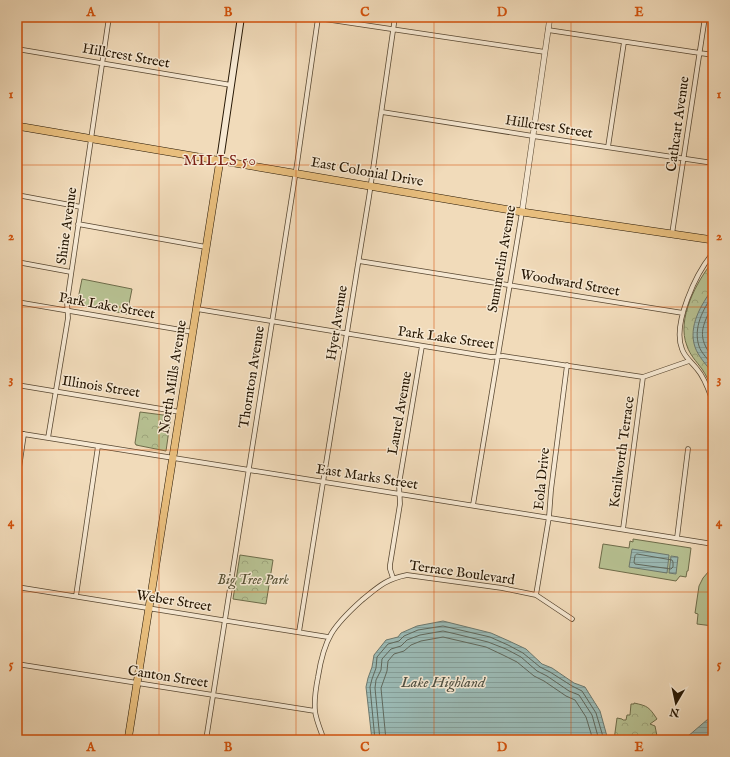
<svg xmlns="http://www.w3.org/2000/svg" width="730" height="757" font-family="'IM FELL English',serif">
<defs>
<pattern id="park-crowns" width="20" height="18" patternUnits="userSpaceOnUse"><rect width="20" height="18" fill="#b7c192"/><path d="M2 6a3 3 0 1 1 6 0M12 15a3 3 0 1 1 6 0" fill="none" stroke="#9da57c"/></pattern>
<pattern id="water-rules" width="6" height="5" patternUnits="userSpaceOnUse"><rect width="6" height="5" fill="#9bbab5"/><path d="M0 2.5h6" fill="none" stroke="#859f9a"/></pattern>
</defs>
<rect width="100%" height="100%" fill="#f1dbba"/>
<filter id="stains"><feTurbulence type="fractalNoise" baseFrequency=".005" numOctaves="4"/><feColorMatrix values="0 0 0 0 .2 0 0 0 0 .09 0 0 0 0 .02 0 0 0 .5 -.17"/></filter>
<radialGradient id="worn" r=".72"><stop offset=".6" stop-color="#630" stop-opacity="0"/><stop offset="1" stop-color="#630" stop-opacity=".3"/></radialGradient>
<path fill="url(#park-crowns)" stroke="#6e6c4a" d="M713,261V288L706,299L709,367L713,373V391C710,383 706,375 702,369C696,361 690,355 687,346C676,319 697,281 713,261Z
M140,412L171,416L166,451L136,445L135,443Z
M240,555L273,560L266,604L233,599Z
M634,703C648,706 649,707 657,719L650,724L655,726L657,736L661,740H614L617,718L622,719L623,720H626L627,715H630L631,704H634Z"/>
<path fill="#b7c192" stroke="#6e6c4a" d="M82,279L132,289L127,314L77,304Z
M633,539L691,548L688,571H687L686,577L680,576L676,581L599,568L603,544L629,548L630,541L633,542Z
M712,551H713V626L697,624L698,614L695,613L699,586L703,578L709,571Z"/>
<path fill="url(#water-rules)" stroke="#6c786e" d="M713,288V373C707,366 698,356 695,347C688,326 701,305 713,288Z
M632,549L669,555L667,573L629,567Z
M671,556L678,557L676,574L669,573Z
M443,621L491,633L509,641L526,649L542,664L552,668L574,683L585,687L600,711L608,740H372L366,687L368,678L372,667L374,655L386,640L398,637L401,633L417,626Z
M713,718V740H675L687,737L708,719Z"/>
<g fill="none" stroke-linecap="round" stroke-linejoin="round">
<path stroke="#60685c" stroke-width="1" d="M713,295C703,309 693,328 699,346C701,353 709,360 713,366
M713,304C702,327 696,336 713,358
M637,554L672,560L673,562V567L671,569L635,564L634,562L635,556Z
M375,740L370,687L372,679L376,668L377,657L388,644L399,641L404,636L418,630L443,626L490,637L508,645L523,653L540,667L550,672L572,686L582,691L596,713L604,740
M380,740L375,688L376,680L381,670L382,659L391,649L401,646L407,640L420,635L443,631L456,634L488,642L506,649L521,657L537,671L547,676L569,691L579,695L592,715L599,740
M386,740L381,688L387,671L388,661L394,654L404,651L411,645L421,641L443,637L486,647L503,655L517,662L534,676L544,681L566,696L575,700L586,717L593,740"/>
<g stroke="#584731" stroke-width="5.5">
<path id="minor" d="M311,17L545,52
M548,30L713,55
M17,49L231,85
M382,112L533,136L713,163
M608,147L624,42
M17,195L81,207
M78,224L206,247
M672,234L705,17
M713,253C696,273 672,324 682,349C685,358 692,362 697,369C705,378 709,391 713,402
M359,261L683,313
M17,262L71,272
M17,302L193,332
M197,309L491,357L503,356L643,377L689,361
M17,385L180,412
M17,433L713,544
M48,438L68,318L67,302L109,17
M17,482L24,434
M473,505L522,212
M623,529L643,377
M677,538L688,449
M393,578L390,569V565L400,504L399,484L422,346
M17,587L328,637
M536,595L549,517L551,490L567,365
M76,596L98,446
M299,632L358,264L369,197L395,17
M17,664L315,711
M206,740L297,164L318,18
M324,740C321,731 316,720 315,711C314,700 316,687 318,677C324,638 333,626 362,600C378,587 386,579 407,575L502,588L536,595L572,619"/>
</g>
<g stroke="#584731" stroke-width="6">
<path id="tertiary" d="M522,212L550,17"/>
</g>
<g stroke="#251603" stroke-width="8">
<path id="secondary" d="M220,160L241,17"/>
</g>
<g stroke="#251603" stroke-width="8">
<path id="primary" d="M128,740L220,160"/>
</g>
<g stroke="#251603" stroke-width="8">
<path id="trunk" d="M17,126L522,212L713,240"/>
</g>
<use href="#minor" stroke="#f6e8d2" stroke-width="4"/>
<use href="#tertiary" stroke="#f6e8d2" stroke-width="5"/>
<use href="#secondary" stroke="#f6e8d2" stroke-width="6"/>
<use href="#primary" stroke="#e8be7d" stroke-width="7"/>
<use href="#trunk" stroke="#e8be7d" stroke-width="7"/>
</g>
<path fill="none" stroke="#d4520b" stroke-width="1" stroke-opacity="0.55" d="M159,17V740M296,17V740M434,17V740M571,17V740M17,165H713M17,307H713M17,450H713M17,592H713"/>
<g text-anchor="middle" dominant-baseline="central" stroke-width="3" stroke-linejoin="round" paint-order="stroke">
<g font-size="14" fill="#251603" stroke="#f6e8d2">
<text transform="translate(126 56) rotate(10)">Hillcrest Street</text>
<text transform="translate(678 124) rotate(-82)">Cathcart Avenue</text>
<text transform="translate(549 127) rotate(9)">Hillcrest Street</text>
<text transform="translate(367 172) rotate(10)">East Colonial Drive</text>
<text transform="translate(67 226) rotate(-82)">Shine Avenue</text>
<text transform="translate(502 259) rotate(-80)">Summerlin Avenue</text>
<text transform="translate(570 283) rotate(10)">Woodward Street</text>
<text transform="translate(107 306) rotate(10)">Park Lake Street</text>
<text transform="translate(337 323) rotate(-81)">Hyer Avenue</text>
<text transform="translate(446 338) rotate(8)">Park Lake Street</text>
<text transform="translate(173 377) rotate(-81)">North Mills Avenue</text>
<text transform="translate(252 377) rotate(-81)">Thornton Avenue</text>
<text transform="translate(101 387) rotate(9)">Illinois Street</text>
<text transform="translate(400 413) rotate(-80)">Laurel Avenue</text>
<text transform="translate(622 452) rotate(-82)">Kenilworth Terrace</text>
<text transform="translate(367 477) rotate(9)">East Marks Street</text>
<text transform="translate(542 479) rotate(-84)">Eola Drive</text>
<text transform="translate(462 573) rotate(8)">Terrace Boulevard</text>
<text transform="translate(174 601) rotate(9)">Weber Street</text>
<text transform="translate(168 677) rotate(9)">Canton Street</text>
</g>
<g font-size="14" font-style="italic" fill="#585235" stroke="#f6e8d2">
<text x="253" y="580">Big Tree Park</text>
</g>
<g font-size="15" letter-spacing="1" fill="#7a1f14" stroke="#f6e8d2">
<text x="220" y="160">MILLS 50</text>
</g>
<g font-size="15" font-style="italic" fill="#4e4f41" stroke="#f6e8d2">
<text x="443" y="682">Lake Highland</text>
</g>
</g>
<rect width="730" height="757" fill="none" stroke="#f1dbba" stroke-width="44"/>
<g transform="translate(676 703) rotate(189)" stroke="#f6e8d2" stroke-width="3" paint-order="stroke">
<path d="M0-3L7 15L0 10L-7 15Z" fill="#251603"/>
<text y="-6" font-size="11" font-weight="bold" text-anchor="middle" fill="#251603">N</text>
</g>
<rect x="22" y="22" width="686" height="713" fill="none" stroke="#d4520b" stroke-width="1.5"/>
<g font-size="13" text-anchor="middle" font-weight="bold" fill="#d4520b">
<text x="91" y="16">A</text>
<text x="228" y="16">B</text>
<text x="365" y="16">C</text>
<text x="502" y="16">D</text>
<text x="639" y="16">E</text>
<text x="11" y="98">1</text>
<text x="719" y="98">1</text>
<text x="11" y="240">2</text>
<text x="719" y="240">2</text>
<text x="11" y="383">3</text>
<text x="719" y="383">3</text>
<text x="11" y="526">4</text>
<text x="719" y="526">4</text>
<text x="11" y="668">5</text>
<text x="719" y="668">5</text>
<text x="91" y="751">A</text>
<text x="228" y="751">B</text>
<text x="365" y="751">C</text>
<text x="502" y="751">D</text>
<text x="639" y="751">E</text>
</g>
<rect width="100%" height="100%" filter="url(#stains)"/>
<rect width="100%" height="100%" fill="url(#worn)"/>
</svg>
